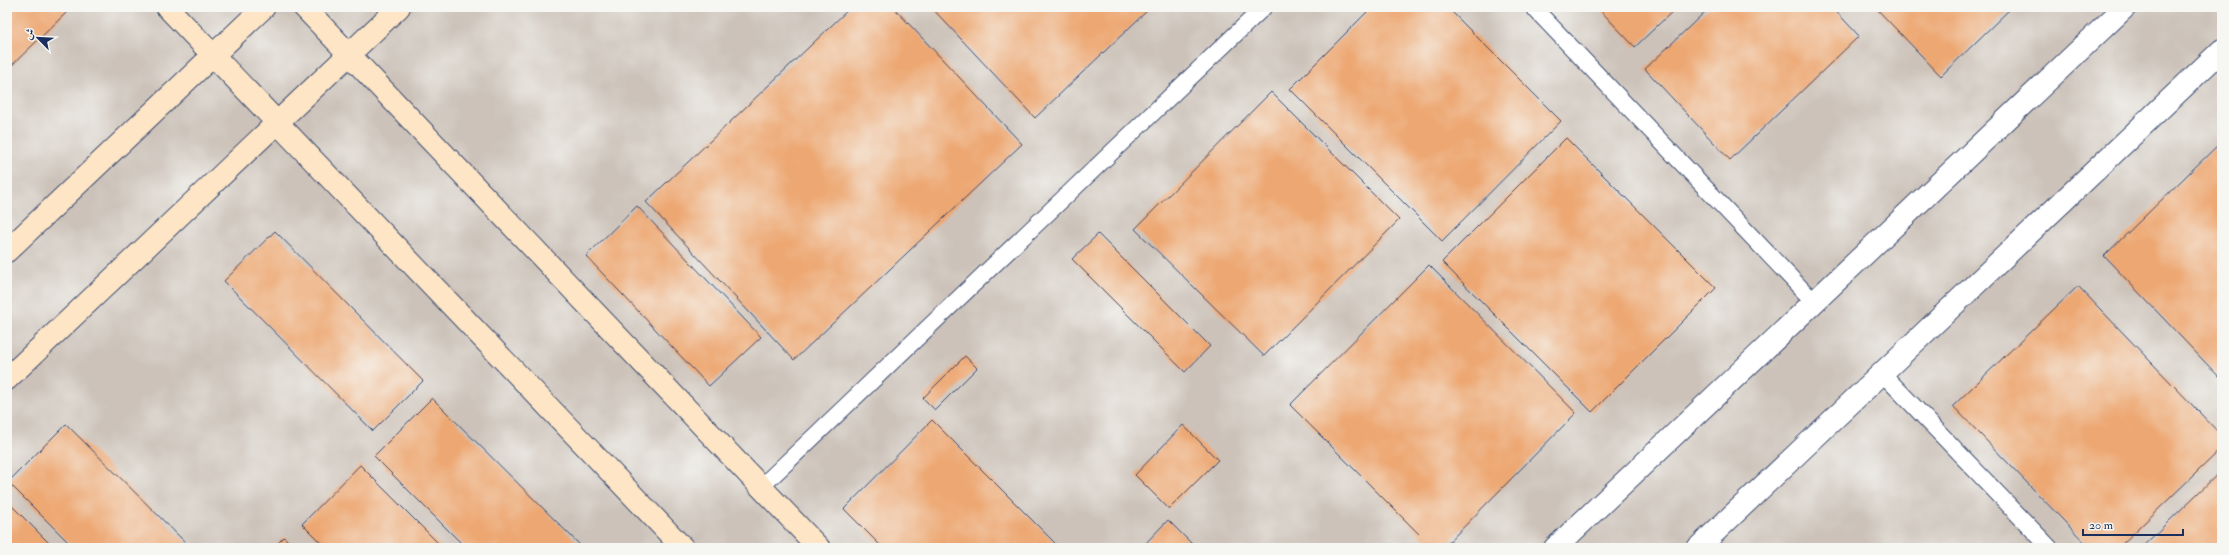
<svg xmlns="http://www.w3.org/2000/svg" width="2229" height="555" font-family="'IM FELL Double Pica',Amiri,serif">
<rect width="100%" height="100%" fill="#f6f6f2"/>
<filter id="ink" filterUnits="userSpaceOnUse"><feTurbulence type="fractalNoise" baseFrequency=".025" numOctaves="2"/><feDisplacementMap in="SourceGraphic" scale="8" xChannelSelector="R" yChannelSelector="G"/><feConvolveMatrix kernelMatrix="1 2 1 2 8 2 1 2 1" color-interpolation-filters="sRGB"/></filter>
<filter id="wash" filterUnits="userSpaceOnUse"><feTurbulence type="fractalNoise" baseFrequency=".012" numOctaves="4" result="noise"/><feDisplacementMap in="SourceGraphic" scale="16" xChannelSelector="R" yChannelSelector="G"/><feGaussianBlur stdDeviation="0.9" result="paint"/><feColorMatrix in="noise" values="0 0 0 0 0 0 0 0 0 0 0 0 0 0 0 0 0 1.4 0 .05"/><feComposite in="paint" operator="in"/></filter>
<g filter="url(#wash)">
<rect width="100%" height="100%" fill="#f0ecda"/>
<path fill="#ccc2b9" d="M7,7H2222V548H7Z"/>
<g id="blocks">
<path fill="#eda772" d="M7,7H62L67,12L7,70Z
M851,7H893L1022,144L794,360L646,202Z
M931,7H1151L1035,118Z
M1372,7H1447L1561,121L1442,241L1290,89Z
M1597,7H1677L1635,47Z
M1710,7H1832L1859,36L1730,160L1645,69Z
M1875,7H2012L1941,76Z
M1271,92L1399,220L1264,356L1135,229Z
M1566,138L1716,288L1592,412L1442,262Z
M2222,141V380L2104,256Z
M637,206L761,337L709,386L586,256Z
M275,231L423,381L373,431L224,281Z
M1098,234L1210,346L1185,372L1072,259Z
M1429,265L1576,413L1443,548H1433L1290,405Z
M2078,286L2222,436V448L2118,548H2090L1953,406Z
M965,356L977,368L935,410L923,398Z
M432,398L583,548H466L374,456Z
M932,420L1060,548H883L844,509Z
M66,424L191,548H74L8,482Z
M1183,425L1218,460L1169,509L1135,475Z
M360,465L443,548H326L302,524Z
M2222,470V548H2141Z
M7,501L54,548H7Z
M1168,520L1196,548H1141Z
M284,537L295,548H273Z"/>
</g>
</g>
<g filter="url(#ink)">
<use href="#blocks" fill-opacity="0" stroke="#3b4b71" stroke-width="1"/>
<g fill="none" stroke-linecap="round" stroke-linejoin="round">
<g stroke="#3b4b71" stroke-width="18">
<path id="lane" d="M1533,7L1814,302
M1882,373L2050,548
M761,487L1264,7"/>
</g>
<g stroke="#3b4b71" stroke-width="24">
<path id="street" d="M1555,548L2125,7
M1698,548L2222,50"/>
</g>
<g stroke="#3b4b71" stroke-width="24">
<path id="secondary" d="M167,7L683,548
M304,7L819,548
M7,251L264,7
M7,379L399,7"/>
</g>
<use href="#lane" stroke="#fff" stroke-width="16"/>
<use href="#street" stroke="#fff" stroke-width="22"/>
<use href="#secondary" stroke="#fde5c5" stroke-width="22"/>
</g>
</g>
<rect width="2229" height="555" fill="none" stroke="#f6f6f2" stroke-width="24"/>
<g transform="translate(38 38) rotate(294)" stroke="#f6f6f2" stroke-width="3" paint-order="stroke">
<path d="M0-3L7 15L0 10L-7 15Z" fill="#1b2f5e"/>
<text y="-6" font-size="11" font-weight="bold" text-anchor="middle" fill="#1b2f5e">ش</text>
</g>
<path d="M2083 529v6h100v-6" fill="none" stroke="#1b2f5e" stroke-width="2"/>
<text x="2089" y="529" font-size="12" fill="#1b2f5e" stroke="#f6f6f2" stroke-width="3" paint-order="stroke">20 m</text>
</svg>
